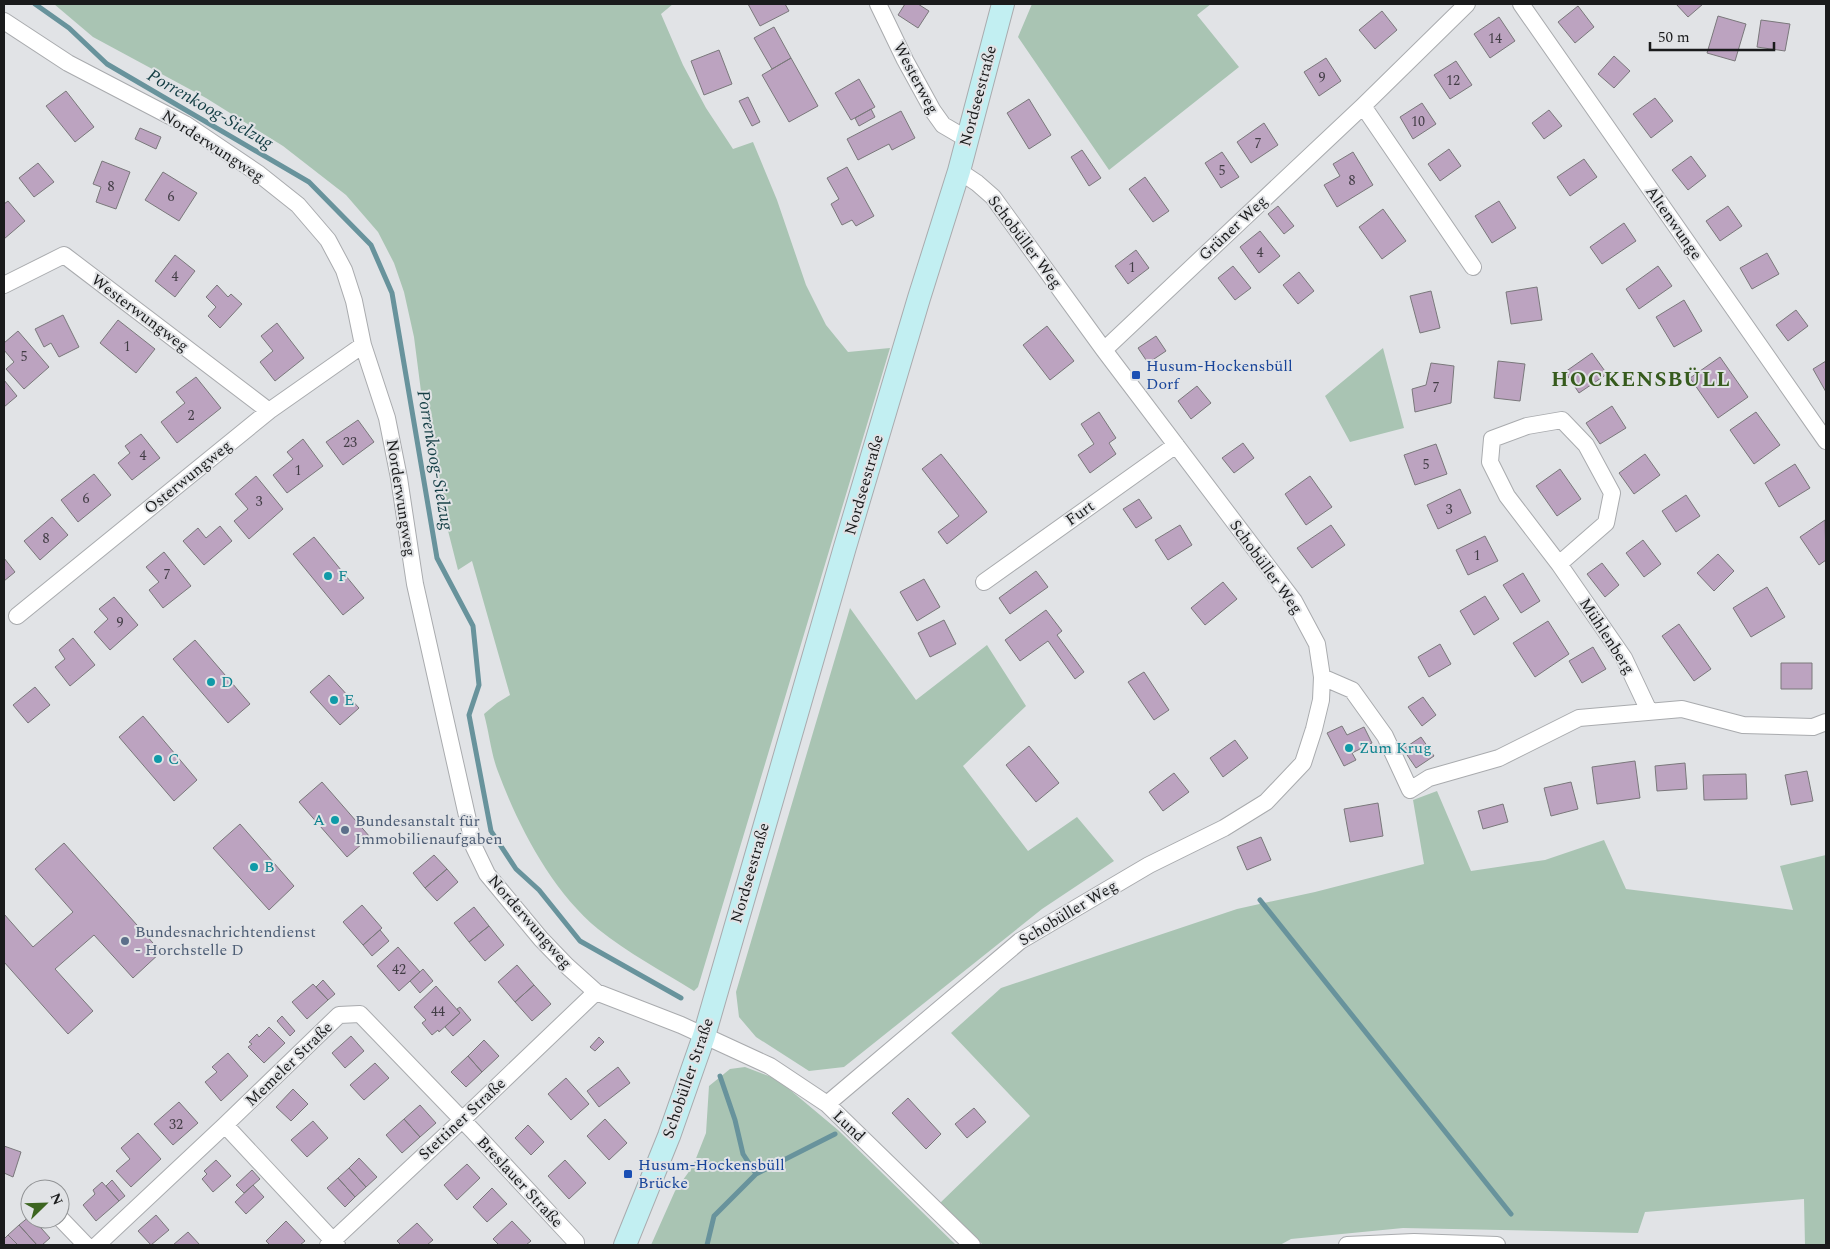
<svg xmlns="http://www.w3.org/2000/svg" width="1830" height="1249" font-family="Spectral,serif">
<rect width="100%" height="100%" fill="#e1e3e6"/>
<path fill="#a9c4b3" d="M54,4H673L661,14L683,65L706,108L733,149L753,142L777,200L806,285L826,325L848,352L890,348L698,987L694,991C662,971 628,953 598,929C551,890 518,826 497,769C491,752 489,732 484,714L497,703L510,695L472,561L458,570L441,503L423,407L414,337L404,292L394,263L378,232L346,195L283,146L206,98L93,37Z
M1032,4H1211L1197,15L1239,67L1109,170L1018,37Z
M1383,348L1404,428L1350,442L1325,396Z
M850,608L916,700L987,645L1026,706L963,766L1028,851L1077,817L1114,861L1042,909L844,1067L809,1071L756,1037L739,1017L736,992Z
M1437,791L1471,871L1545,860L1604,840L1626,889L1793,910L1780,866L1826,855V1245H1805L1804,1199L1645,1212L1638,1233L1403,1228L1291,1239L1280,1245H983L940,1203L1030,1116L951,1033L1001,988L1237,909L1315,892L1424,864L1413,800Z
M745,1067L777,1079L838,1130L956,1245H651L675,1191L693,1166L706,1133L709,1086L730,1069Z"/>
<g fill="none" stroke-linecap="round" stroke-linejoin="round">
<path stroke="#68939c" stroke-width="5" d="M35,4L69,28L107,64L309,182L371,245L392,293L437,558L473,626L479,685L469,715L491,831L516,869L539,890L580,941L681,998
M1260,900L1511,1214
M720,1076L735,1120L743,1154L756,1174
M707,1245L714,1216L756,1174L835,1134"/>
</g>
<path fill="#bca3c0" stroke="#7a787b" d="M748,4H785L789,11L760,26Z
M905,4H918L929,11L918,28L898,15Z
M1676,4H1703L1688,17Z
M1578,6L1594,27L1575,43L1558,22Z
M1382,11L1397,30L1375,49L1359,30Z
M1718,16L1746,24L1735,61L1707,53Z
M1499,17L1515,41L1490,58L1474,34Z
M1761,20L1790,24L1785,51L1757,47Z
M774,27L791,58L772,69L754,38Z
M719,50L732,84L704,95L691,61Z
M1614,56L1630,71L1614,88L1598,74Z
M791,58L818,106L789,122L762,75Z
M1326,58L1341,81L1319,96L1304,72Z
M1456,61L1472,85L1450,99L1434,75Z
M859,79L875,107L851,120L835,93Z
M66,91L94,127L75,142L46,106Z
M748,97L760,122L752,126L739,101Z
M1655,98L1673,121L1651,138L1633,114Z
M1029,99L1051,135L1029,149L1007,113Z
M1422,103L1436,124L1413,139L1400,117Z
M871,109L875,117L859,126L855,118Z
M1549,110L1562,126L1544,139L1532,123Z
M901,111L915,138L892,150L889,144L858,160L847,139Z
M1264,123L1278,145L1251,163L1237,142Z
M140,128L161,137L156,149L135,139Z
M1449,149L1461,166L1440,181L1428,164Z
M1082,150L1101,178L1089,186L1071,157Z
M1222,152L1239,177L1221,188L1205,163Z
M1353,152L1373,185L1337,207L1324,185L1340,176L1333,164Z
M1691,156L1706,176L1688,190L1672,170Z
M1584,159L1597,177L1570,196L1557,177Z
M102,161L130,172L116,209L96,202L101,187L93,184Z
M38,163L54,182L34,197L19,178Z
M847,167L874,216L856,226L852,220L842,225L831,204L839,199L827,178Z
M163,172L197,193L179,221L145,200Z
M1145,177L1169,211L1153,222L1129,189Z
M8,201L25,221L4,239V204Z
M1499,201L1516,228L1492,243L1475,216Z
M1278,206L1294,226L1284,234L1268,214Z
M1728,206L1742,226L1720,241L1706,221Z
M1383,209L1406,241L1382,259L1359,227Z
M1624,223L1636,241L1602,264L1590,247Z
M1260,231L1280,256L1259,273L1240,247Z
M1136,250L1149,268L1128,284L1115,266Z
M1767,253L1779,274L1752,289L1740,268Z
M175,255L195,271L175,297L155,281Z
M1233,266L1251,288L1235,300L1218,278Z
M1658,266L1672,286L1639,309L1626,289Z
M1299,272L1314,291L1298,304L1283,285Z
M217,285L228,297L231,294L242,304L220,328L208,316L216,307L206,297Z
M1537,287L1542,320L1511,324L1506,292Z
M1431,291L1440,328L1420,333L1410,296Z
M1684,300L1702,331L1674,347L1656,317Z
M1796,310L1808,326L1788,341L1776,325Z
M63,315L79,347L59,357L51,343L44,347L35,329Z
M118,320L155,349L136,373L100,343Z
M277,323L304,358L275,381L260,362L273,351L261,336Z
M1047,326L1074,361L1050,380L1023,345Z
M18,331L49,367L24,389L6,369L14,362L4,350V343Z
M1156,336L1166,351L1148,363L1138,348Z
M1592,353L1607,374L1579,393L1565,372Z
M1720,357L1748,397L1718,418L1690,378Z
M1498,361L1525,364L1520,401L1494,398Z
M1826,361V392L1813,369Z
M1431,363L1454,366L1451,403L1415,412L1412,389L1426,385Z
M196,377L221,408L177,443L161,422L185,403L176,392Z
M4,380L17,396L4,407Z
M1197,386L1211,403L1191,419L1178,401Z
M1612,406L1626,428L1600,444L1586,423Z
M1099,412L1116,438L1109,443L1116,454L1090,473L1078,455L1094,444L1081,424Z
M1756,412L1780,445L1754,464L1730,430Z
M358,420L374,442L343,465L326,442Z
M141,434L160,458L132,480L118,463L130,453L125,446Z
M303,439L323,466L287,493L273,475L293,459L287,452Z
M1243,443L1254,458L1234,473L1222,458Z
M1436,444L1447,474L1415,485L1404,455Z
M941,454L987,512L947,544L938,532L959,516L922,469Z
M1645,454L1660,475L1634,494L1619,473Z
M1795,464L1810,488L1779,507L1765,483Z
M1560,469L1581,499L1557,516L1536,486Z
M94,474L111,495L78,522L61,500Z
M256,476L283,509L249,539L234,521L248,509L235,494Z
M1310,476L1332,507L1306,525L1285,494Z
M1460,489L1471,513L1438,529L1427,505Z
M1686,495L1700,516L1676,532L1662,511Z
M1139,499L1152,518L1136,528L1123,509Z
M52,517L68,535L40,560L24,541Z
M1825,520L1826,560L1819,565L1800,537Z
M1180,525L1192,545L1168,560L1155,540Z
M1331,525L1345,545L1312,568L1297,548Z
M220,526L232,541L204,565L183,541L198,528L206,538Z
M1485,536L1498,561L1468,575L1456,550Z
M314,537L364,598L343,615L293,554Z
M1643,540L1661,564L1644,577L1626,553Z
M164,552L191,586L163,608L149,590L159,582L146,567Z
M1718,554L1734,571L1714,591L1697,573Z
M4,558L15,572L4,581Z
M1602,563L1619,585L1605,597L1587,574Z
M1036,571L1048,587L1010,614L999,598Z
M1523,573L1540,601L1521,613L1503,585Z
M924,579L940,607L917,621L900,592Z
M1223,582L1237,599L1205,625L1191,608Z
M1767,587L1785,617L1751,637L1733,608Z
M1485,596L1499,619L1474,635L1460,611Z
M114,597L138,625L110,650L94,632L108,619L99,609Z
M1046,610L1062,631L1057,635L1084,672L1075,679L1048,641L1020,661L1005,640Z
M944,620L956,644L930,657L918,633Z
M1548,621L1569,654L1535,677L1513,643Z
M1679,624L1711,669L1694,681L1662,636Z
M73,638L95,665L70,686L55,667L65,659L59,650Z
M195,640L250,704L228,723L173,659Z
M1440,644L1451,664L1429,677L1418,657Z
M1593,647L1606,669L1582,683L1569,661Z
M1781,663H1812V689H1781Z
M1144,672L1169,710L1154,720L1128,682Z
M329,675L359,708L340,725L310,692Z
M35,687L50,705L28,723L13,705Z
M1423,697L1436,715L1422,726L1408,707Z
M143,716L197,780L174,801L119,737Z
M1342,726L1347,735L1364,727L1372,743L1352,753L1356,760L1344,766L1327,733Z
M1421,737L1434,756L1416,768L1403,749Z
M1235,740L1248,758L1223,777L1210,758Z
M1029,746L1059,783L1036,802L1006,765Z
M1635,761L1640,798L1597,804L1592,767Z
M1685,763L1687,789L1657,791L1655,766Z
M1807,771L1813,801L1791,805L1785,775Z
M1174,773L1189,792L1163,811L1149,792Z
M1746,774L1747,799L1704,800L1703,775Z
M322,782L370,837L347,857L299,802Z
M1571,782L1578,809L1551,816L1544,788Z
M1378,803L1383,836L1350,842L1344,809Z
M1503,804L1508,822L1483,829L1478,811Z
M240,824L294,886L269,910L213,848Z
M1261,837L1271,860L1247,870L1237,847Z
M64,843L161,952L133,978L94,935L55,969L93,1011L68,1034L4,962V914L33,947L73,912L35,869Z
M434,855L447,869L425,888L413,873Z
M447,869L458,882L437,901L425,888Z
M362,905L382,928L363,945L343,922Z
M474,907L489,926L469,942L454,923Z
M489,926L504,945L485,961L469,942Z
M380,930L389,941L372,956L363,945Z
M398,947L420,972L399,991L377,966Z
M517,965L534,985L515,1002L498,982Z
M423,969L433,981L420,993L410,981Z
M323,980L335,994L328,1000L316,987Z
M313,984L328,1000L307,1019L292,1002Z
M534,985L551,1004L532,1021L515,1002Z
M436,986L460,1013L439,1032L438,1030L432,1035L422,1023L426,1020L414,1007Z
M460,1007L471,1020L453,1036L445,1027L460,1013L457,1009Z
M282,1016L295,1031L290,1036L277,1021Z
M269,1027L285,1043L264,1063L248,1047L252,1044L249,1042L257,1034L259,1037Z
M351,1036L364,1051L345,1068L332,1053Z
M599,1037L604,1042L595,1051L590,1047Z
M484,1040L499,1056L482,1072L468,1056Z
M228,1053L248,1076L221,1101L205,1082L217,1072L212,1067Z
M468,1056L482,1072L466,1087L451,1072Z
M375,1063L389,1078L364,1100L350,1085Z
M618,1067L630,1083L599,1107L587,1091Z
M566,1078L589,1104L571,1120L548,1094Z
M293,1089L308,1104L291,1121L276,1107Z
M908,1098L941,1134L926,1149L892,1113Z
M179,1102L198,1123L173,1145L154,1124Z
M420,1105L436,1123L420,1137L404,1119Z
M974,1108L986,1122L967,1138L955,1124Z
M404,1119L420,1137L402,1153L386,1135Z
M605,1119L627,1143L609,1160L587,1136Z
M313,1121L328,1138L307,1157L291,1140Z
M528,1125L544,1142L531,1155L515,1138Z
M138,1133L161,1159L131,1187L116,1171L130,1159L121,1148Z
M4,1146L21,1152L13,1177L4,1173Z
M359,1158L377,1177L366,1187L349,1168Z
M216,1160L231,1176L213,1192L202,1179L207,1174L204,1171Z
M565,1160L586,1183L569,1199L548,1176Z
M467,1164L480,1178L457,1200L444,1185Z
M349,1168L366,1187L355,1197L338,1178Z
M252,1170L260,1179L244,1193L236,1185Z
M338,1178L355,1197L345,1207L327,1188Z
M112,1180L125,1196L119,1201L106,1186Z
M102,1182L119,1201L96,1221L83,1205L95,1194L93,1190Z
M253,1185L264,1197L246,1214L235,1202Z
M492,1188L507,1204L487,1222L473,1207Z
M156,1215L169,1230L151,1245L138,1231Z
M30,1216V1219H33L50,1238L42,1245H37L19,1225Z
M286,1221L305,1241L300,1245H270L266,1241Z
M512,1221L531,1241L526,1245H499L493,1239Z
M417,1223L433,1240L427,1245H401L397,1241Z
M19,1225L37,1245H18L8,1235Z
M188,1232L200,1245H173Z
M8,1235L18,1245H4V1239Z"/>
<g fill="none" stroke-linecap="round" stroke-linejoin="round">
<g stroke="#a9abae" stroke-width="18">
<path id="street" d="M878,4L905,60L933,111L943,125L967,139
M1521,4L1826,441
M4,21L68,63L185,124L259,174L298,205L328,240L344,270L354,301L363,345L387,418L399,478L415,584L474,847L487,874L541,939L567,966L596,992L681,1025L770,1066L827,1104L972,1245
M1363,106L1473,267
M4,285L64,255L269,411
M1104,350L1363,106L1467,4
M1559,564L1606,523L1612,493L1586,445L1562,420L1527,426L1492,439L1490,462L1507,496L1559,564L1624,658L1649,711
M984,582L1176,445
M17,616L269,411L363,345
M1322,677L1352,690L1385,736L1410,790L1429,778L1499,758L1579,718L1682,709L1743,725L1813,727L1826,722
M827,1104L1020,941L1149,865L1224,828L1266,802L1303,763L1314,729L1321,700L1322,677L1317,644L1294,601L1104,350L993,197L977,183L959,171
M225,1125L337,1245
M60,1218L86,1245
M97,1245L225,1125L339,1015L360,1014L473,1131L576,1242V1245
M328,1245L462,1120L596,992
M1347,1245L1414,1242L1497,1245"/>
</g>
<g stroke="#a9abae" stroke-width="24">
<path id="secondary" d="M625,1245L669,1136L704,1036L845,547L919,298L959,171L1003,4"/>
</g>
<use href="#street" stroke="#fff" stroke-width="16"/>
<use href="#secondary" stroke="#c2eff2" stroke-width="22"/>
</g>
<g fill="#1a4fb4" stroke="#e1e3e6" stroke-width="2">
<rect x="1131" y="370" width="10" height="10" rx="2.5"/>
<rect x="623" y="1169" width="10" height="10" rx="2.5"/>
</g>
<g fill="#0f9aa8" stroke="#e1e3e6" stroke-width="2">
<circle cx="328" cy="576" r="5"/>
<circle cx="211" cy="682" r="5"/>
<circle cx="334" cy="700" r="5"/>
<circle cx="1349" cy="748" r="5"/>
<circle cx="158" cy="759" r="5"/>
<circle cx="335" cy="820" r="5"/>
<circle cx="254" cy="867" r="5"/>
</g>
<g fill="#5c6f8a" stroke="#e1e3e6" stroke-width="2">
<circle cx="345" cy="830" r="5"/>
<circle cx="125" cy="941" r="5"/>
</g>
<g text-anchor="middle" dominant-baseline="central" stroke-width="4" stroke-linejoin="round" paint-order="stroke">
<g font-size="14" fill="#423d45">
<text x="1495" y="38">14</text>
<text x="1322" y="77">9</text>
<text x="1453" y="80">12</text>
<text x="1418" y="121">10</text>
<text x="1258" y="143">7</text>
<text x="1222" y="170">5</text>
<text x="1352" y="180">8</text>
<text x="111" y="186">8</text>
<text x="171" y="196">6</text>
<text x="1260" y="252">4</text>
<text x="1132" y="267">1</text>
<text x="175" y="276">4</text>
<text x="127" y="346">1</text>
<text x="24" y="356">5</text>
<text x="1436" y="387">7</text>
<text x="191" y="415">2</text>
<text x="350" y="442">23</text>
<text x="143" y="455">4</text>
<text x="1426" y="464">5</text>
<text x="298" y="470">1</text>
<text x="86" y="498">6</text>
<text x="259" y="501">3</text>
<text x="1449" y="509">3</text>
<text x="46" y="538">8</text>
<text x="1477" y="555">1</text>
<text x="167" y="574">7</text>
<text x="120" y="622">9</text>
<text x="399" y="969">42</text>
<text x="438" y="1011">44</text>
<text x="176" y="1124">32</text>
</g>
<g font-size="16" fill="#1a1b1c" stroke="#e1e3e6">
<text transform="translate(916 78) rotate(62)">Westerweg</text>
<text transform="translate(978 96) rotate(-75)">Nordseestraße</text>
<text transform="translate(213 146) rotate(33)">Norderwungweg</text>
<text transform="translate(1674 223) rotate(55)">Altenwunge</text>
<text transform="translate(1233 228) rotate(-43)">Grüner Weg</text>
<text transform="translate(1025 242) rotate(53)">Schobüller Weg</text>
<text transform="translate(140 313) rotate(37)">Westerwungweg</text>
<text transform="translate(188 477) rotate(-39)">Osterwungweg</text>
<text transform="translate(864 485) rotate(-74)">Nordseestraße</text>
<text transform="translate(401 498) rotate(81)">Norderwungweg</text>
<text transform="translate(1080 513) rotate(-35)">Furt</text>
<text transform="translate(1266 567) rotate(54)">Schobüller Weg</text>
<text transform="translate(1607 636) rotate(57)">Mühlenberg</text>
<text transform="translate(750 873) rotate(-74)">Nordseestraße</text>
<text transform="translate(1068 913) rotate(-31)">Schobüller Weg</text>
<text transform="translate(530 922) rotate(49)">Norderwungweg</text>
<text transform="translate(289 1064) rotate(-44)">Memeler Straße</text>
<text transform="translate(688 1078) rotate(-71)">Schobüller Straße</text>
<text transform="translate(462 1119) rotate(-43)">Stettiner Straße</text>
<text transform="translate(849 1126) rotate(44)">Lund</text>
<text transform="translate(520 1182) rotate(47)">Breslauer Straße</text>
</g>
<g font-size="16" fill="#164399" stroke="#e1e3e6" text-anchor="start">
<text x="1146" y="366">Husum-Hockensbüll<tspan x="1146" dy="18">Dorf</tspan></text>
<text x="638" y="1165">Husum-Hockensbüll<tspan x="638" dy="18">Brücke</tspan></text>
</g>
<g font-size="16" fill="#0d838f" stroke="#e1e3e6" text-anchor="start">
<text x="338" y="576">F</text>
<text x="221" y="682">D</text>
<text x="344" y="700">E</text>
<text x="1359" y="748">Zum Krug</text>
<text x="168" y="759">C</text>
<text x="325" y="820" text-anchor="end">A</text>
<text x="264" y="867">B</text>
</g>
<g font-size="16" fill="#4e5e75" stroke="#e1e3e6" text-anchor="start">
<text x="355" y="821">Bundesanstalt für<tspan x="355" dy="18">Immobilienaufgaben</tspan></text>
<text x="135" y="932">Bundesnachrichtendienst<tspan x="135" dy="18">- Horchstelle D</tspan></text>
</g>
<g font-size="18" font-style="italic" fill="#133d44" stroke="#e1e3e6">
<text transform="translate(210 109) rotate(30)">Porrenkoog-Sielzug</text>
<text transform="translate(435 460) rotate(80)">Porrenkoog-Sielzug</text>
</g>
<g font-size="21" font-weight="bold" letter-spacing="1" fill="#365b1d" stroke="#e1e3e6">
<text x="1641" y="380">HOCKENSBÜLL</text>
</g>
</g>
<rect width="1830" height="1249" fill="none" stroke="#1a1b1c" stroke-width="10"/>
<g transform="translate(45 1204) rotate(67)"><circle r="24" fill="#e1e3e6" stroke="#919395"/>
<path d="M0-4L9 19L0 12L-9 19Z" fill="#3c6520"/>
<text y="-8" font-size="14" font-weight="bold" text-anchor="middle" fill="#1a1b1c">N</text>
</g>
<path d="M1650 42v8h124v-8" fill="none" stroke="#1a1b1c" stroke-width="2.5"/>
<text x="1658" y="42" font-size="15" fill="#1a1b1c" stroke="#e1e3e6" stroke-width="4" paint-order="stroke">50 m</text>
</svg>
